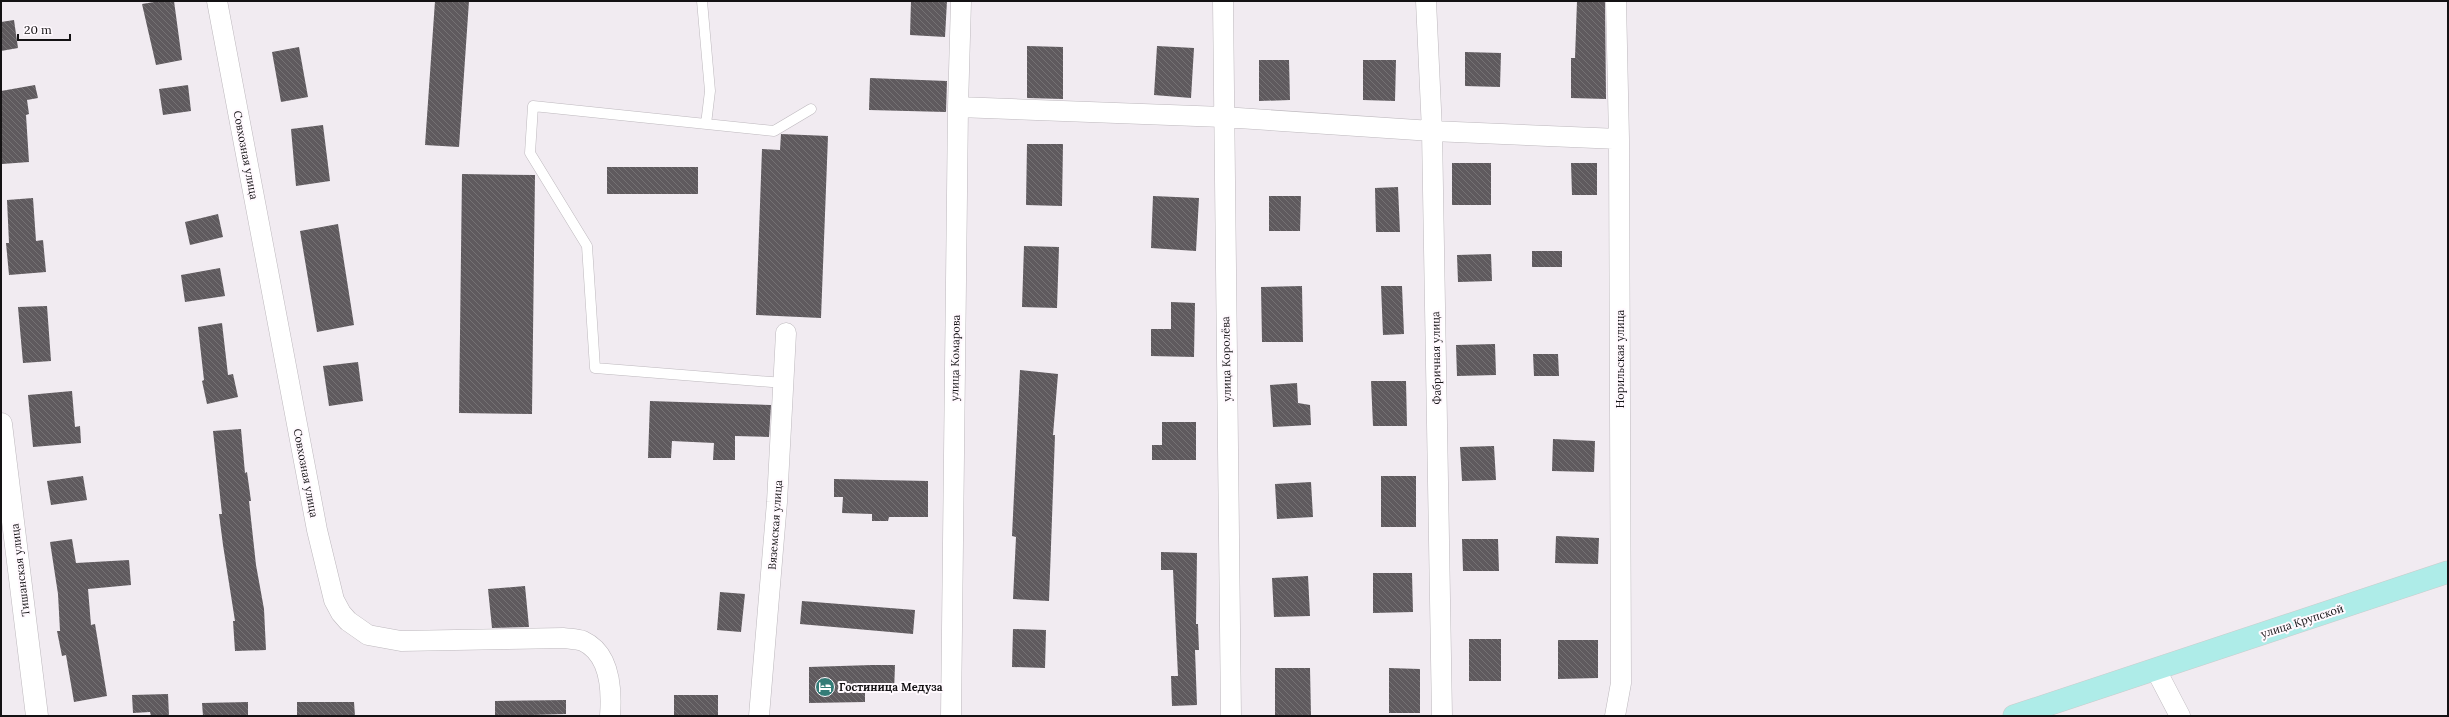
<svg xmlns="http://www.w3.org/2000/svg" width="2449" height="717" font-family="Lora,serif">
<defs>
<pattern id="building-back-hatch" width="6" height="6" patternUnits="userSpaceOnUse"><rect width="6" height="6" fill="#5f5a5e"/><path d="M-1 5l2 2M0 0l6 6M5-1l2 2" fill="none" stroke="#757274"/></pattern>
</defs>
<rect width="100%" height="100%" fill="#f1ebf1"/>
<path fill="url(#building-back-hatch)" d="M160,1H174L182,60L156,65L142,4Z
M435,1H469L459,147L425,145Z
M911,1H947L945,37L910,35Z
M1577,1H1605L1606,99L1571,98V58H1575Z
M14,20L18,48L1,51V22Z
M1027,46L1063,47V99L1027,98Z
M1157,46L1194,48L1191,98L1154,95Z
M299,47L308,97L281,102L272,52Z
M1465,52L1501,53L1500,87L1465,86Z
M1259,60H1289L1290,100L1259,101Z
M1363,60H1396L1395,101L1363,100Z
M870,78L947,81L946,112L869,110Z
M35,85L38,98L27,100L29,114L26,115L29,162L2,164L1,91Z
M188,85L191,111L163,115L159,89Z
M323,125L330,181L296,186L291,129Z
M781,134L828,136L821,318L756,315L762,149L780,150Z
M1027,144H1063L1062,206L1026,205Z
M1452,163H1491V205H1452Z
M1571,163H1597V195H1572Z
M607,167H698V194H607Z
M462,174L535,175L532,414L459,413Z
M1398,187L1400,232H1376L1375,188Z
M1153,196L1199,198L1196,251L1151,248Z
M1269,196H1301L1300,231H1269Z
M33,198L36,241L43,240L46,272L9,275L6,243H9L7,200Z
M218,214L223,237L190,245L185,222Z
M338,224L354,325L317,332L300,231Z
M1024,246L1059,247L1057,308L1022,307Z
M1532,251H1562V267H1532Z
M1491,254L1492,281L1458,282L1457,255Z
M220,268L225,296L185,302L181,275Z
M1302,286L1303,342H1262L1261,287Z
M1381,286H1402L1404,334L1383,335Z
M1171,302L1195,303L1194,357L1151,356V329H1171Z
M47,306L51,361L23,363L18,307Z
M222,323L228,375L233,374L238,397L207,404L202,381L204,380L198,327Z
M1495,344L1496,375L1457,376L1456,345Z
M1533,354H1558L1559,376H1534Z
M358,362L363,401L329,406L323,366Z
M1020,370L1058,374L1053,435H1055L1049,601L1013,599L1016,537L1012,536Z
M1371,381H1406L1407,426H1373Z
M1297,383L1298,403L1310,405L1311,425L1273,427L1270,385Z
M72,391L75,427L80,426L81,443L33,447L28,395Z
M650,401L771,405L769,437L735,436V460H713L714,443L672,441L671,458H648Z
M1162,422H1196V460H1152V445H1162Z
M241,429L245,473L247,472L251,501H249L256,565L264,609L266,650L235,651L233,621H235L223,545L219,514H222L213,431Z
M1553,439L1595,441L1594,472L1552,471Z
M1494,446L1496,480L1462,481L1460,447Z
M83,476L87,500L51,505L47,481Z
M1381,476H1416V527H1381Z
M834,479L928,481V517H889L888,521H872V514L842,513L843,497H834Z
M1311,482L1313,517L1277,519L1275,484Z
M1556,536L1599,538L1598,564L1555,563Z
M72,539L76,563L129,560L131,585L88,589L91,625L95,624L107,696L74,702L66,655L62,656L57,631H60L58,594L50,542Z
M1462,539H1498L1499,571H1463Z
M1161,552L1197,553L1196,624H1198L1199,650H1195L1197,705L1172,706L1171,676H1178L1173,570H1161Z
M1373,573H1412L1413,612L1373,613Z
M1308,576L1310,616L1274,617L1272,578Z
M525,586L529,627L492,628L488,589Z
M720,592L745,594L741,632L717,630Z
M802,601L915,610L913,634L800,624Z
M1013,629L1046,630L1045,668L1012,667Z
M1469,639H1501V681H1469Z
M1558,640H1598V678L1558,679Z
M872,665H895L894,692L865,691V702L809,703V667Z
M1275,668H1310L1311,716H1275Z
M1389,668L1420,669V713H1389Z
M168,694L169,716H151L150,712L133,713L132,695Z
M674,695H718V716H674Z
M566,700V714L495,716V701Z
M248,702V716H203L202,703Z
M297,702H354L355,716H297Z"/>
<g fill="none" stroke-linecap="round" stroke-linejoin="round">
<g stroke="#bdb8bd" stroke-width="11">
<path id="lane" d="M702,1L710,91L706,124
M784,383L595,368L587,246L530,153L533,106L774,131L811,109"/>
</g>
<g stroke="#bdb8bd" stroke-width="21">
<path id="street" d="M217,1L317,530L334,600L341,613L348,621L368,635L401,641L564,638C570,639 577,639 583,641C611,654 612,690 610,716
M1223,1L1231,716
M1426,1L1432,131L1442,716
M958,107L1223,117L1432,131L1619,139
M2156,670L2180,716
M759,716L777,502L786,333
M951,716L958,107L961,1
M1615,716L1621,683L1619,139L1616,1"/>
</g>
<g stroke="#bdb8bd" stroke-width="23">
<path id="secondary" d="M1,424L37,716"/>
</g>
<g stroke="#cbcbcb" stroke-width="23">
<path id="primary" d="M2014,716L2448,572"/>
</g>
<use href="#lane" stroke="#fff" stroke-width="10"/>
<use href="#street" stroke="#fff" stroke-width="20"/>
<use href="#secondary" stroke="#fff" stroke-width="22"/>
<use href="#primary" stroke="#aeece8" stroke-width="22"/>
</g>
<defs>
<g id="hotel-disc" transform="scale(1)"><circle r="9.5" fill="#347c77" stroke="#fff9fe"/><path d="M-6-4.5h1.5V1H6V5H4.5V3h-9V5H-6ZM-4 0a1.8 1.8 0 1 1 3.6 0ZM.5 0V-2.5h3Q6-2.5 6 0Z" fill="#fff"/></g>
</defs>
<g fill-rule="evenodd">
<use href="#hotel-disc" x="825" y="687"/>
</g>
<g text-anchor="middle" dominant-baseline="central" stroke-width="4" stroke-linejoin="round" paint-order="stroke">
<g font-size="11" fill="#141214" stroke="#fff9fe">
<text transform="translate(246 155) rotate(79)">Совхозная улица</text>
<text transform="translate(955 358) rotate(-89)">улица Комарова</text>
<text transform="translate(1436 358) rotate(-91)">Фабричная улица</text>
<text transform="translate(1226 359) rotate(-91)">улица Королёва</text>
<text transform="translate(1620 359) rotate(-90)">Норильская улица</text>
<text transform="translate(306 473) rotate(79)">Совхозная улица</text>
<text transform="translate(775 525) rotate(-86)">Вяземская улица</text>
<text transform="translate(20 570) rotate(-97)">Тишанская улица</text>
<text transform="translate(2302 621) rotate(-18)">улица Крупской</text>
</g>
<g font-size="11" font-weight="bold" fill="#141214" stroke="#fff9fe" text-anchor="start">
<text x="839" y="687">Гостиница Медуза</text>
</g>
</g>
<rect width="2449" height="717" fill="none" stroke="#141214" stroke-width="4"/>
<path d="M18 34v6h52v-6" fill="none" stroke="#141214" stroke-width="2"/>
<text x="24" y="34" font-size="12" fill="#141214" stroke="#fff9fe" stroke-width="3" paint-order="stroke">20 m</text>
</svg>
